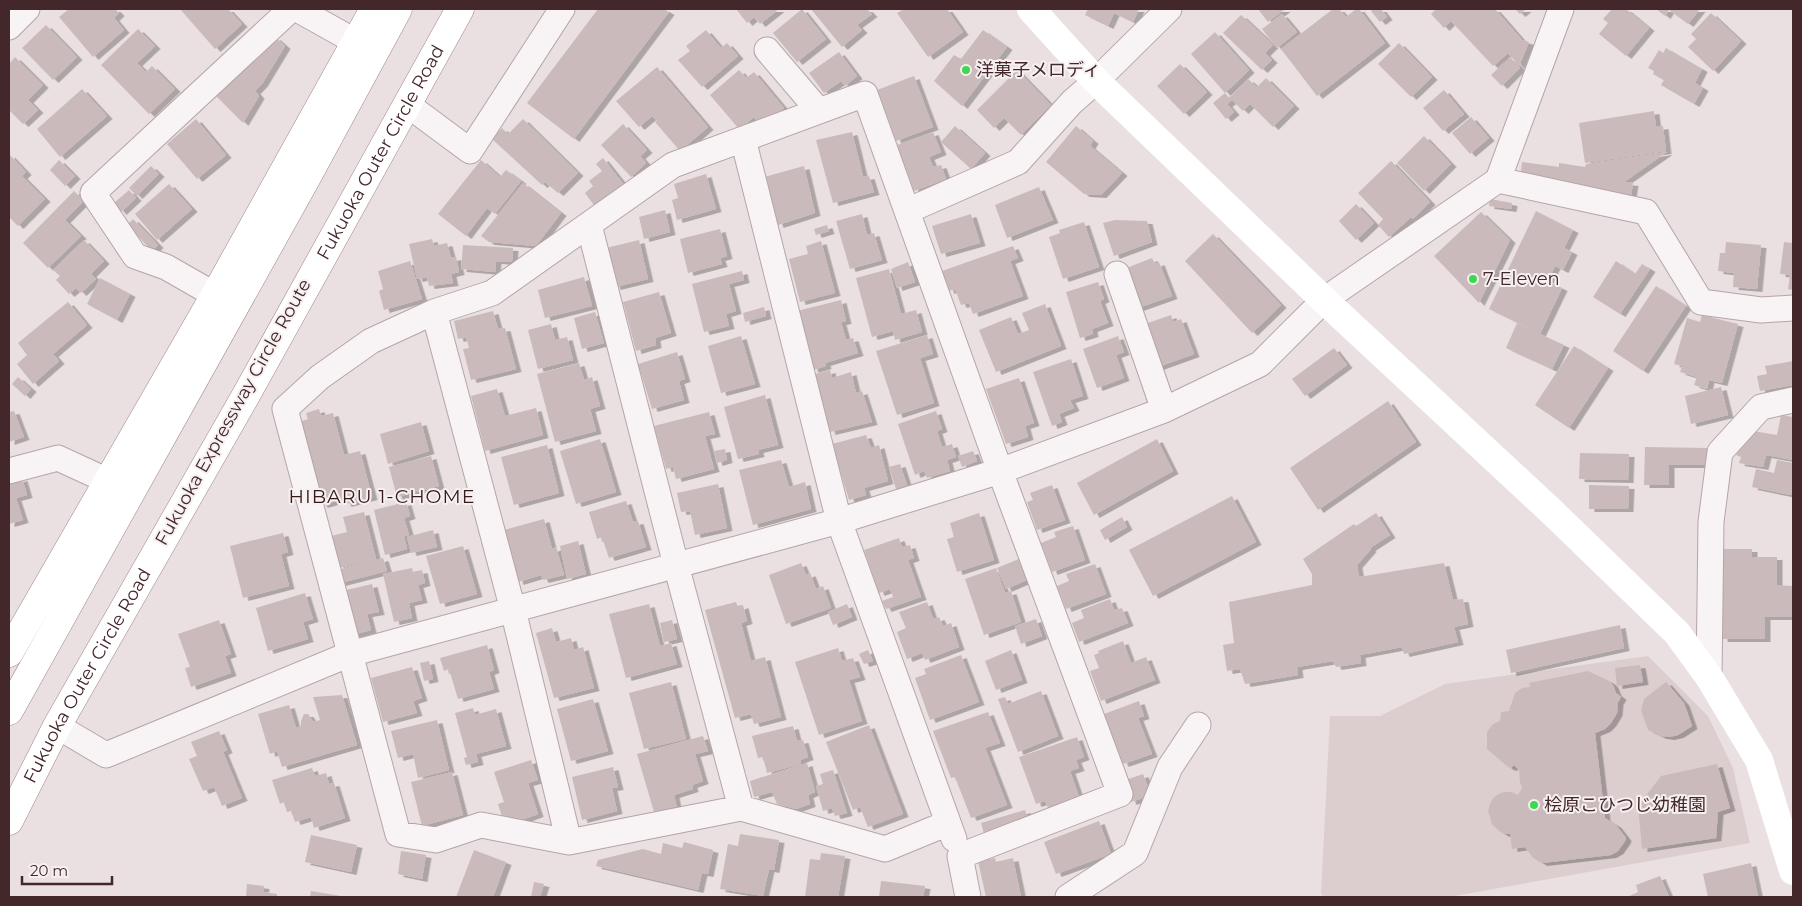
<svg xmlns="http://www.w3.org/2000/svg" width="1802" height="906" font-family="Montserrat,'Noto Sans JP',sans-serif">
<defs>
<filter id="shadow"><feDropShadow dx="5.5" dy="3" stdDeviation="0" flood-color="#0004"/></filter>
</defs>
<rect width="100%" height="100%" fill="#eae0e1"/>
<path fill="#dccecf" d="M1648,656L1708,716L1733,768L1750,843L1449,897H1324L1321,894L1330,716H1380L1445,684Z"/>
<path fill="#cbbabb" filter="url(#shadow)" d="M69,9H115L119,13L114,18L124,30L93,57L59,17Z
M180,9H228L242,24L215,49Z
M598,9H664L669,12L574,139L527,103Z
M736,9H779L760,24L754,17L747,23Z
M802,9L826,39L797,62L773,33Z
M811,9H867L872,14L857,25L862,30L842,47Z
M904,9H947L963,32L928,57L897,13Z
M1088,9H1139L1133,22L1114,13L1108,26L1085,15Z
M1258,9H1285L1268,22Z
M1333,9H1339L1346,17L1356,9H1359L1385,43L1317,96L1281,49Z
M1374,9H1381L1387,17L1380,22L1371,11Z
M1436,9H1495L1522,40L1529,42L1519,66L1508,53L1493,66L1451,21L1444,28L1431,14Z
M1515,9H1526L1520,14Z
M1612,9H1626L1649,28L1626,56L1599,34L1608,23L1603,19Z
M1656,9H1700L1688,24L1669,10L1665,16Z
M1711,13L1741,41L1713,71L1688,47L1696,39L1691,34Z
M1282,14L1297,32L1277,48L1262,29Z
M1241,15L1273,45L1265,53L1272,60L1262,70L1223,33Z
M46,25L77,57L53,80L22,48Z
M138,29L155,46L137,63L146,72L152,66L175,89L149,114L101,65Z
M706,30L721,48L727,43L738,56L702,87L678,60L690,51L686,46Z
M983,30L1007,47L962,106L934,81L954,55L961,59Z
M1215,32L1249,70L1225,93L1191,54Z
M275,37L285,46L262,84L255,91L259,96L243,123L215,95Z
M1399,43L1432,77L1411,97L1378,64Z
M1666,48L1702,69L1695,83L1703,88L1694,104L1661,85L1664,80L1653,74L1654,71L1648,68L1659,50L1663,53Z
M839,52L857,76L845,86L841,81L824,93L809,73Z
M15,57L43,85L28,100L38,110L23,124L9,110V64Z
M1510,57L1520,68L1502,86L1491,75Z
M1180,64L1207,92L1184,114L1157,86Z
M657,67L708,127L680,151L655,122L657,121L652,116L639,127L616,101Z
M739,70L746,78L754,72L784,108L762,127L754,117L739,129L710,95Z
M1017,70L1051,105L1021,135L1004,118L994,128L977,110Z
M914,76L933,127L896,141L877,90Z
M1266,78L1294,106L1273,127L1250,104L1243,111L1232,100L1227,104L1234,112L1226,119L1213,103L1225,93L1229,98L1248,79L1257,87Z
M82,89L107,116L60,157L37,129Z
M1444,90L1464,114L1443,131L1423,108Z
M1654,111L1656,127L1663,126L1666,151L1585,163L1579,123Z
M1471,117L1489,138L1470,154L1452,133Z
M196,119L226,155L197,179L167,144Z
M523,119L578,173L558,193L545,182L542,185L492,139L502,128L508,134Z
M623,124L647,150L640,156L646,163L631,177L601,145Z
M955,126L985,153L971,169L941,142Z
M1076,126L1093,141L1090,146L1122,173L1101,195L1084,194L1046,162Z
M852,132L863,177L869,176L874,192L833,203L816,140Z
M933,132L941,152L929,157L933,167L941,165L946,179L914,191L897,145Z
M1424,136L1451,164L1424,191L1397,163Z
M1667,152L1624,182L1633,183L1631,195L1520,179L1522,162L1559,167V163L1585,167L1586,164Z
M9,154L26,172L22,176L45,199L18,226L9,217Z
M603,158L625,186L596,208L585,193L593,186L589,181L602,171L596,164Z
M59,160L75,176L65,186L50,170Z
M481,160L500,177L506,170L521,181L495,214L487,208L466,236L438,214Z
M1391,161L1430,202L1413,219L1411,217L1389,237L1378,225L1383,219L1358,193Z
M151,166L159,174L137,196L129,188Z
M804,166L815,213L778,225L764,177Z
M706,174L716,209L677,220L672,200L678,198L674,184Z
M523,183L561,213L536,246L489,242L481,236Z
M169,184L192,209L157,240L135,214Z
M1039,187L1053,220L1007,238L995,205Z
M129,190L136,198L121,212L114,203Z
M74,191L84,201L65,220L81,236L48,268L23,243Z
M1490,199L1512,203L1511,209L1489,206Z
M1356,204L1374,223L1356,240L1339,221Z
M665,210L670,232L644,239L639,217Z
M1536,211L1573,230L1564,248L1572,252L1563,270L1555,266L1548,281L1562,288L1540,334L1564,345L1552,369L1506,348L1517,323L1537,332L1489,309Z
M1481,212L1510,240L1479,303L1434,256Z
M862,214L867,235L874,233L882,260L850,269L836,221Z
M971,214L980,243L941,254L932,226Z
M133,219L158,245L152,251L127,225Z
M1115,220L1147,221L1152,242L1114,256L1103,223Z
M1084,222L1099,267L1063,279L1049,237L1060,233L1059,230Z
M827,225L829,231L816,235L814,229Z
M720,229L727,256L720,258L722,264L688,273L680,239Z
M1213,234L1281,305L1252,333L1185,261Z
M432,239L434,246L447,243L451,258L456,257L459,272L451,274L453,283L429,286L427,277L417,279L409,244Z
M84,240L104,261L91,274L96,279L81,293L76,288L69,294L56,280L60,276L53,270Z
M639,240L648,279L615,287L606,248Z
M821,241L835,293L800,302L789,259L808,254L806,246Z
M1726,242L1761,245L1757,289L1733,287L1734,273L1718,271L1720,253H1725Z
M1784,242L1793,243V290L1788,289L1790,275L1780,274Z
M463,245L513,248L512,262L496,261L495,272L461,269Z
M1013,246L1018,258L1010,261L1023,296L973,314L969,303L961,305L955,289L949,291L942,271Z
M1152,258L1155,264L1159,262L1172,296L1138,308L1124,269Z
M410,261L422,299L384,310L379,291L383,289L378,271Z
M1616,261L1635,274L1642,264L1650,269L1620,314L1593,297Z
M908,262L915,282L897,288L891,269Z
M889,269L901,314L916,310L922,332L895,340L893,331L872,337L856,278Z
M742,271L744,280L729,284L736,311L726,314L729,326L704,332L692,284Z
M584,277L592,306L545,318L538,290Z
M100,278L130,294L117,320L87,304Z
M1098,282L1104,299L1100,301L1108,323L1092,329L1093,334L1080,338L1066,292Z
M1656,286L1686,306L1643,371L1613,351Z
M659,292L671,333L655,338L656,345L636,351L623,302Z
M841,300L846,321L841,322L846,340L853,338L858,353L825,363L826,366L813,370L797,311Z
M68,302L87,325L53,354L59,361L33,384L17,364L27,355L18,343Z
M1045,304L1061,346L996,372L979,330L1011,317L1018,334L1029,330L1022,313Z
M764,307L766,316L745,322L743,313Z
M493,311L498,329L505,328L516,369L471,380L463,349L469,348L466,337L458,339L454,321Z
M595,312L604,343L582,349L574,318Z
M1171,315L1173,322L1181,319L1194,354L1158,367L1142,325Z
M1702,315L1738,324L1722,383L1709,380L1707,389L1694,385L1697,377L1680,372L1682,366L1674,364L1687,318L1700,322Z
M551,324L555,340L567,337L573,360L538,369L528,330Z
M927,335L933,354L920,358L934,403L897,415L876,351Z
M741,336L755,384L721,393L708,346Z
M1118,336L1124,352L1116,355L1124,378L1097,388L1083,349Z
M1574,346L1608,368L1569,428L1535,405Z
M1334,348L1347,365L1305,396L1292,379Z
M677,352L685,379L679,381L684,400L652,409L638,364Z
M1071,359L1083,396L1070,400L1074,408L1059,414L1062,422L1052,426L1033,372Z
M1793,361V385L1760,391L1757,376L1767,374L1765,366Z
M579,363L584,380L592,377L600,406L590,409L596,431L555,442L537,374Z
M830,370L832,378L851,372L856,393L862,391L872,422L830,432L815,374Z
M18,377L31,389L25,396L12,384Z
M1019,378L1034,423L1025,426L1028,437L1006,444L986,389Z
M1721,387L1728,415L1691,424L1685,396Z
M497,389L505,416L536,408L543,435L485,451L471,396Z
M765,395L778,445L758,450L759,454L738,459L724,407Z
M1388,401L1416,442L1318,510L1290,468Z
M319,409L321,416L333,413L344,455L360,451L372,497L346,504L344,499L322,505L299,422L308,419L306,413Z
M14,411L24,437L9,442V412Z
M936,411L942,429L937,431L942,447L952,444L956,457L947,460L950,471L927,478L924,471L915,475L898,424Z
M709,412L715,434L705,436L714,469L676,479L673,467L666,469L654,426Z
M1781,415L1793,417V460L1766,455L1763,467L1739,463L1741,457L1736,455L1753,431L1777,435Z
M421,422L429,451L388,464L380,434Z
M866,435L871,448L879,445L888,481L864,488L866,495L849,500L832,444Z
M600,439L616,492L576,504L560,451Z
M1157,439L1173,471L1094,515L1077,483Z
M547,445L559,493L514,505L501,457Z
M1645,447L1708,448V465H1669V485H1644Z
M725,449L727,460L717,463L714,451Z
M973,451L977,461L962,467L958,456Z
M1580,453L1629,454L1628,480L1579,479Z
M431,456L439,486L397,497L389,467Z
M781,460L789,487L805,482L811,509L753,525L739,470Z
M1777,460L1793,463V486L1791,495L1752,487L1756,469L1774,473Z
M900,464L908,488L897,492L889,467Z
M22,478L27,495L16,498L23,520L9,524V482Z
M718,484L727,528L695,535L690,511L681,512L677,493Z
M1052,485L1065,520L1037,530L1027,502L1033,500L1030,493Z
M1589,485L1629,486L1628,509H1589Z
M1232,496L1256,542L1153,596L1129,550Z
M626,501L633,522L638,521L646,547L609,558L602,537L597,539L589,512Z
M406,502L410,516L404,518L409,535L404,536L407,549L385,555L374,510Z
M364,512L376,559L339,568L331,536L347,532L343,517Z
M979,513L994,560L957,572L947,539L954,537L950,523Z
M1376,513L1390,535L1370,548L1371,549L1357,565L1359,577L1444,563L1453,600L1463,599L1468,624L1454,627L1458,642L1404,654L1402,647L1360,655L1361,663L1336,667L1333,661L1297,667L1298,675L1245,684L1240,669L1227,671L1223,645L1234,643L1229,602L1312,585V574L1303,559L1354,524L1356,526Z
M1122,517L1127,527L1105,540L1100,530Z
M544,519L552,549L556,547L564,575L543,580L541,575L518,582L504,530Z
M1073,526L1085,560L1052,572L1041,543L1056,537L1054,532Z
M433,530L437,547L411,553L407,537Z
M283,533L288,552L281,554L289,586L243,598L230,546Z
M899,538L902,547L910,545L914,558L908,560L921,597L886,609L882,601L893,597L890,589L879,593L864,550Z
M578,541L586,574L567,579L560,546Z
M463,546L477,594L440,604L426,556Z
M1723,549H1752V562L1753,557H1777V585L1793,586V617H1765V639H1722Z
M383,558L387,571L340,583L337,570Z
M1021,558L1029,579L1006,589L997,568Z
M801,563L806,575L810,573L816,589L823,586L831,608L786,624L769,575Z
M1095,564L1106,594L1066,609L1057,586L1069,581L1066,574Z
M412,568L413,572L422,570L425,583L418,585L422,600L409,603L412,618L394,622L383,574Z
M996,568L1005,593L1011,591L1021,622L984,635L965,579Z
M372,584L379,612L367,614L371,630L352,635L342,591Z
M305,593L313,619L303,622L308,639L268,651L256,608Z
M1110,599L1114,610L1122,608L1128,623L1079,642L1072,623L1084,618L1081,610Z
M736,602L738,607L743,605L747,621L741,623L751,661L765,657L781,717L754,724L751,714L735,718L705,610Z
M927,602L933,619L939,617L943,626L951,623L959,647L925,660L922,653L907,659L897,632L906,628L899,612Z
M649,604L660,646L671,643L677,664L626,678L609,614Z
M847,604L852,617L833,625L828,612Z
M1036,619L1042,636L1021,644L1015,626Z
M219,620L231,654L225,656L231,673L191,687L185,668L190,667L178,634Z
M672,620L677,639L664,642L660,623Z
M1620,625L1624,648L1511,673L1506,650Z
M552,628L556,642L571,638L574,650L583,647L594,688L554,698L536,633Z
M1123,641L1131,663L1146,657L1155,680L1101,701L1090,671L1099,668L1094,655L1099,653L1098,651Z
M487,645L494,670L489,672L494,689L458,699L449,669L444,671L440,658Z
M838,648L842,661L853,658L860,677L849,680L862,721L819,735L795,662Z
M868,650L873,661L864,664L859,654Z
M1011,650L1022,680L996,690L985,661Z
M961,655L979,702L930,720L915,678L926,674L924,669Z
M429,661L433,679L424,681L420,663Z
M1640,665L1643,682L1617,686L1615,668Z
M412,667L422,698L413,701L417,713L383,722L371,678Z
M1588,671L1609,681L1613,685L1616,693L1621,697L1618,702L1617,713L1611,723L1605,729L1595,733L1605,818L1616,825L1626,838L1625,841L1618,851L1611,855L1542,863L1533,858L1525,847L1512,849L1510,834H1504L1499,831L1492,824L1488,811L1490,804L1493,798L1500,793L1505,792H1512L1518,795L1522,788L1520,782L1519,770L1514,765L1511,768L1508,767L1487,749V732L1493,724L1500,721L1501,712L1509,711L1515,693L1522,688L1530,687L1529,683Z
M671,682L686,739L644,749L629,693Z
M1666,682L1684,703L1692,726L1678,735L1669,737L1661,736L1648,730L1641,710L1644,699Z
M1041,691L1058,736L1018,752L998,699L1005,697L1008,704Z
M342,695L357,745L282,767L277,751L270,754L258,714L289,705L296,728L301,726V721L304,714H308L313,722L320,720L313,697Z
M593,699L608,751L571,761L557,709Z
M1139,701L1144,716L1138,718L1152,754L1123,764L1104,714Z
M473,708L475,715L496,709L506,746L476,754L478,762L466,765L464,758L467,757L455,713Z
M988,712L1000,743L985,748L1007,805L971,818L955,777L951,778L933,731Z
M437,720L449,770L418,778L413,754L398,758L391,731Z
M869,725L903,814L868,827L860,807L853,810L826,742Z
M793,726L797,741L803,740L808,757L800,760L801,764L767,773L763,757L758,758L752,736Z
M219,731L227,750L223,752L242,798L222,806L214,787L203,791L189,759L197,756L191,742Z
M703,736L708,751L695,754L703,781L692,785L693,789L674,795L678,813L656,819L637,754Z
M1077,737L1084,757L1076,760L1079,768L1070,771L1079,797L1048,808L1045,801L1036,804L1019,757Z
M531,760L538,780L528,783L538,814L505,826L498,804L504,802L494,772Z
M807,763L815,792L808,795L810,804L796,809L777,804L772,792L754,797L750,781Z
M1717,764L1730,808L1718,812L1716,838L1642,849L1638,806L1661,776Z
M613,767L618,787L612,788L617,811L582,820L572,777Z
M312,768L315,776L326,773L329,784L334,783L345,818L314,828L311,817L295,822L291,811L287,812L284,802L280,804L272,780Z
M833,770L847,813L835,816L832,808L823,811L816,786L823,784L820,774Z
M452,772L463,815L422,826L411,782Z
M1143,774L1151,795L1131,802L1123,781Z
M1025,810L1029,821L984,834L981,823Z
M1099,821L1111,854L1056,874L1044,842Z
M740,834L779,840L774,870L769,869L763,896L720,889L728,844L738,846Z
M311,835L357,845L351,872L305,862Z
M684,842L713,850L708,874L702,873L698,890L596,866L598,860L643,849L661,854L663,843L682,848Z
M474,850L506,862L493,897H456Z
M401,851L426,855L422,879L398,874Z
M821,853L845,856L838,897H805L810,859L820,860Z
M995,858L996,862L1013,858L1021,897H986L978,861Z
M1751,863L1758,897H1708L1703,874Z
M1660,876L1669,897H1627L1638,892L1636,885Z
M881,881L925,886L923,897H879Z
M534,882L544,884L540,897H531Z
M247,884L264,886L263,892L277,894V897H246Z
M311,891L341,896V897H310Z"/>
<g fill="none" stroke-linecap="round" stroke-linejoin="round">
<g stroke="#b5a5a6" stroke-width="27">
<path id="street" d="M297,9L356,42
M9,27L27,9
M767,50L819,111
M408,105L470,151L562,9
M743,139L839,521L954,839
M1498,180L1646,212L1701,302L1761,310L1793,308
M907,211L1018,162L1072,102L1096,81L1169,9
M589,225L676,565L741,808L885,849L948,823
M1117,274L1164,410
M215,295L166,267L135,256L93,193L291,9
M434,312L513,610L569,842L741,808
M9,471L58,458L108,481
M1709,677L1711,522L1720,452L1761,407L1793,400
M57,726L106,755L350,654L839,521L1000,471L1164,410L1260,364L1324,300L1498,180L1561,9
M569,842L481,825L436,840L398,834L285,409L320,377L371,341L434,312L492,293L673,165L865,94L1000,471L1120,794L960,856L968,897
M1068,897L1135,853L1170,767L1198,725"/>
</g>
<g stroke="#a28689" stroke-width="29">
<g id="highway">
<path d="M9,653L215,295L374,9"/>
<path d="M9,711L307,177L398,9"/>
<path id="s1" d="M9,821L57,726L245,397L460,9"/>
</g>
</g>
<use href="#street" stroke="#f8f3f4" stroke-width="25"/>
<path stroke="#fff" stroke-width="28" d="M1031,9L1096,81L1324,300L1552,512L1677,633L1709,677L1759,760L1793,871"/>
<use href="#highway" stroke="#fff" stroke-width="28"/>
</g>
<g fill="#3cd851" stroke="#f7f0f1" stroke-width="2">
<circle cx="966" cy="70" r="5"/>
<circle cx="1473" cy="279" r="5"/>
<circle cx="1534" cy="805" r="5"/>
</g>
<g text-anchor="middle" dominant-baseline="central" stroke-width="4" stroke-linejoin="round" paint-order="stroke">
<g font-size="18" fill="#43272a" stroke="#f7f0f1" text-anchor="start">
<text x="976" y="70">洋菓子メロディ</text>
<text x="1483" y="279">7-Eleven</text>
<text x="1544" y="805">桧原こひつじ幼稚園</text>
</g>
<g font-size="18" fill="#43272a" stroke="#f7f0f1">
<text stroke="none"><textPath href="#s1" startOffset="765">Fukuoka Outer Circle Road</textPath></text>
<text transform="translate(233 412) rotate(-61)">Fukuoka Expressway Circle Route</text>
<text stroke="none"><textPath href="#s1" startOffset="165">Fukuoka Outer Circle Road</textPath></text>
</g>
<g font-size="19" letter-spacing="1" fill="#341a1b" stroke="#f7f0f1">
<text x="382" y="496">HIBARU 1-CHOME</text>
</g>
</g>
<rect width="1802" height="906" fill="none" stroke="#43272a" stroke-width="20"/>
<path d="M22 876v8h90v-8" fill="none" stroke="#43272a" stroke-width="2.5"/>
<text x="30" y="876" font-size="15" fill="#43272a" stroke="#f7f0f1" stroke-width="4" paint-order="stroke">20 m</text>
</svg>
